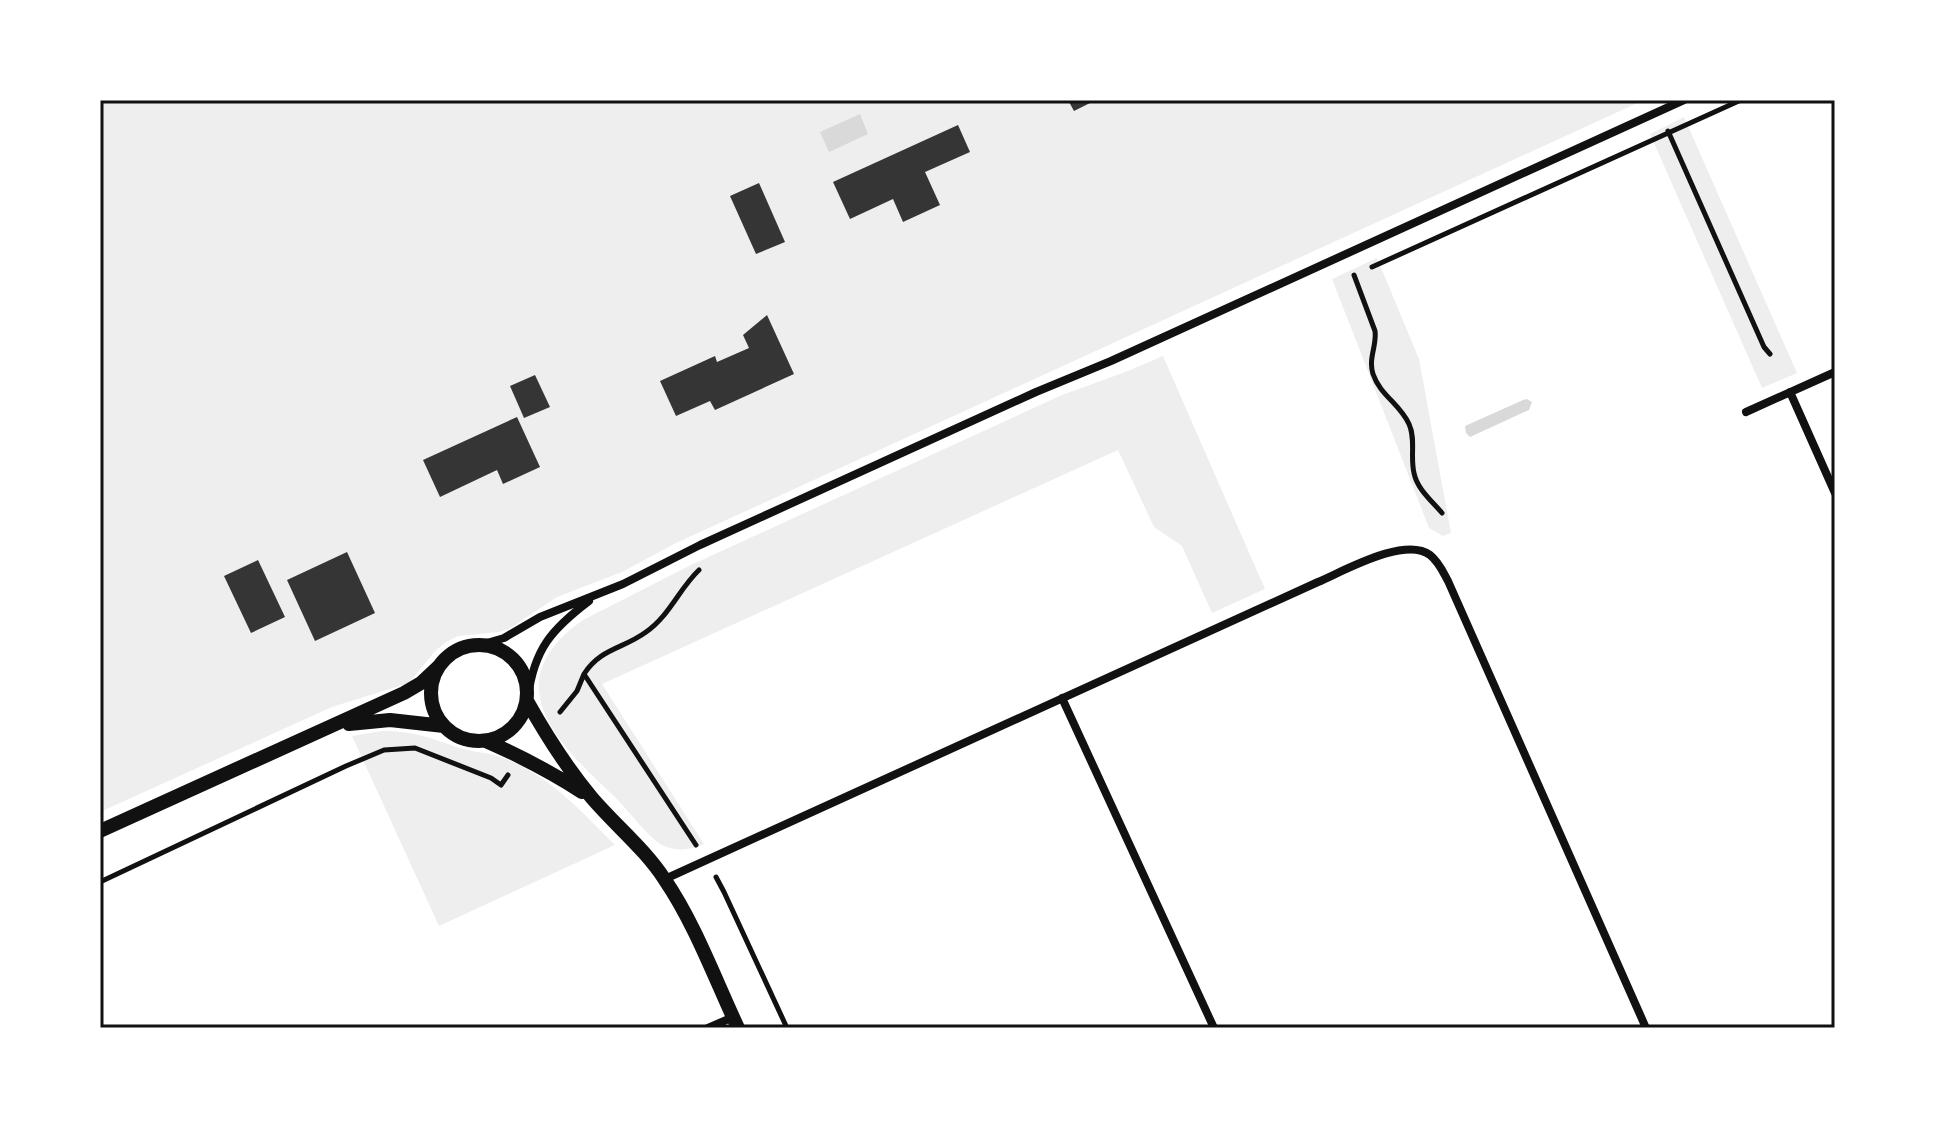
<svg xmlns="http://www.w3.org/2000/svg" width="1935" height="1128" font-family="'Asap Condensed',sans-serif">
<rect width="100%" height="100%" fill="#fff"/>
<path fill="#eee" d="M100,100H1644L676,543L622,572L557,597L509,629L499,632L458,636L446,642L435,651L409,683L332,707L100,812Z
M1684,117L1797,373L1762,388L1650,134Z
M1377,258L1419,359L1451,533L1443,536L1429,528L1332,279Z
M1163,356L1265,589L1212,613L1182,546L1154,527L1118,450L602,684L704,844C690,850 676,852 662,845C649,838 627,809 615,797C558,744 494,682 583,620L691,565L1062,395L1128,371Z
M382,731C415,731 430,738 460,748C474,753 489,752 503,758C548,774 582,812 615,845L439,926L352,736Z"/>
<path fill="#d9d9d9" d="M860,114L868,134L829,152L820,132Z
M1523,400L1527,399L1532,402L1529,410L1470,437L1466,433L1465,426Z"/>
<path fill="#353535" d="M1068,100H1096L1074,111Z
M958,125L970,152L925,172L940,205L903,222L893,199L850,219L833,182Z
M759,183L785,242L756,254L730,196Z
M767,315L794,374L715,410L710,401L676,416L660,381L715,356L717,362L749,348L743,335Z
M535,375L550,407L524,418L510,386Z
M517,417L540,467L503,484L497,470L440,497L423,460Z
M347,552L375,613L315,641L287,580Z
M258,560L285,617L251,633L224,576Z"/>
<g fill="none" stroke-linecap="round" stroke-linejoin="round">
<path stroke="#111" stroke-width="5" d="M1668,131L1764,347L1770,354
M1372,267L1741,100
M1354,275L1375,331C1377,346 1368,358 1373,374C1380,395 1400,404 1409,424C1416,439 1410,457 1414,473C1417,489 1432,501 1442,513
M584,674C601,648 623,649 646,632C670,615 679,589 699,570
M560,712L577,691L584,674L696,845
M716,877L724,892L787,1028
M100,882L346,766L384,750L415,748L491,778L501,785L508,775"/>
<path stroke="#111" stroke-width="8" d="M1790,392L1835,493
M1746,412L1835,372
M480,645L504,638L540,617L623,584L700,545L1036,392L1111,361L1684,100
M528,697C534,649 552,629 589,601
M1062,698L1214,1028
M665,879L1318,582C1344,571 1405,536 1430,555C1439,562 1443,572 1448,581L1646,1028
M708,1028L733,1017"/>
<path stroke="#111" stroke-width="14" d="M431 693a48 48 0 1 1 96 0a48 48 0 1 1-96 0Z
M527,701C546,735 567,768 592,798C616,826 645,849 665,880C695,924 715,979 738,1028
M349,724L390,720L444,726
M486,741C520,756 551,772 582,792
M100,831L404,693L421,683L438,667"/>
</g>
<rect width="1935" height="1128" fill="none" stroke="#ffffff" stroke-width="204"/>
<rect x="102" y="102" width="1731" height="924" fill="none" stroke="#111" stroke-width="3"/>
</svg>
